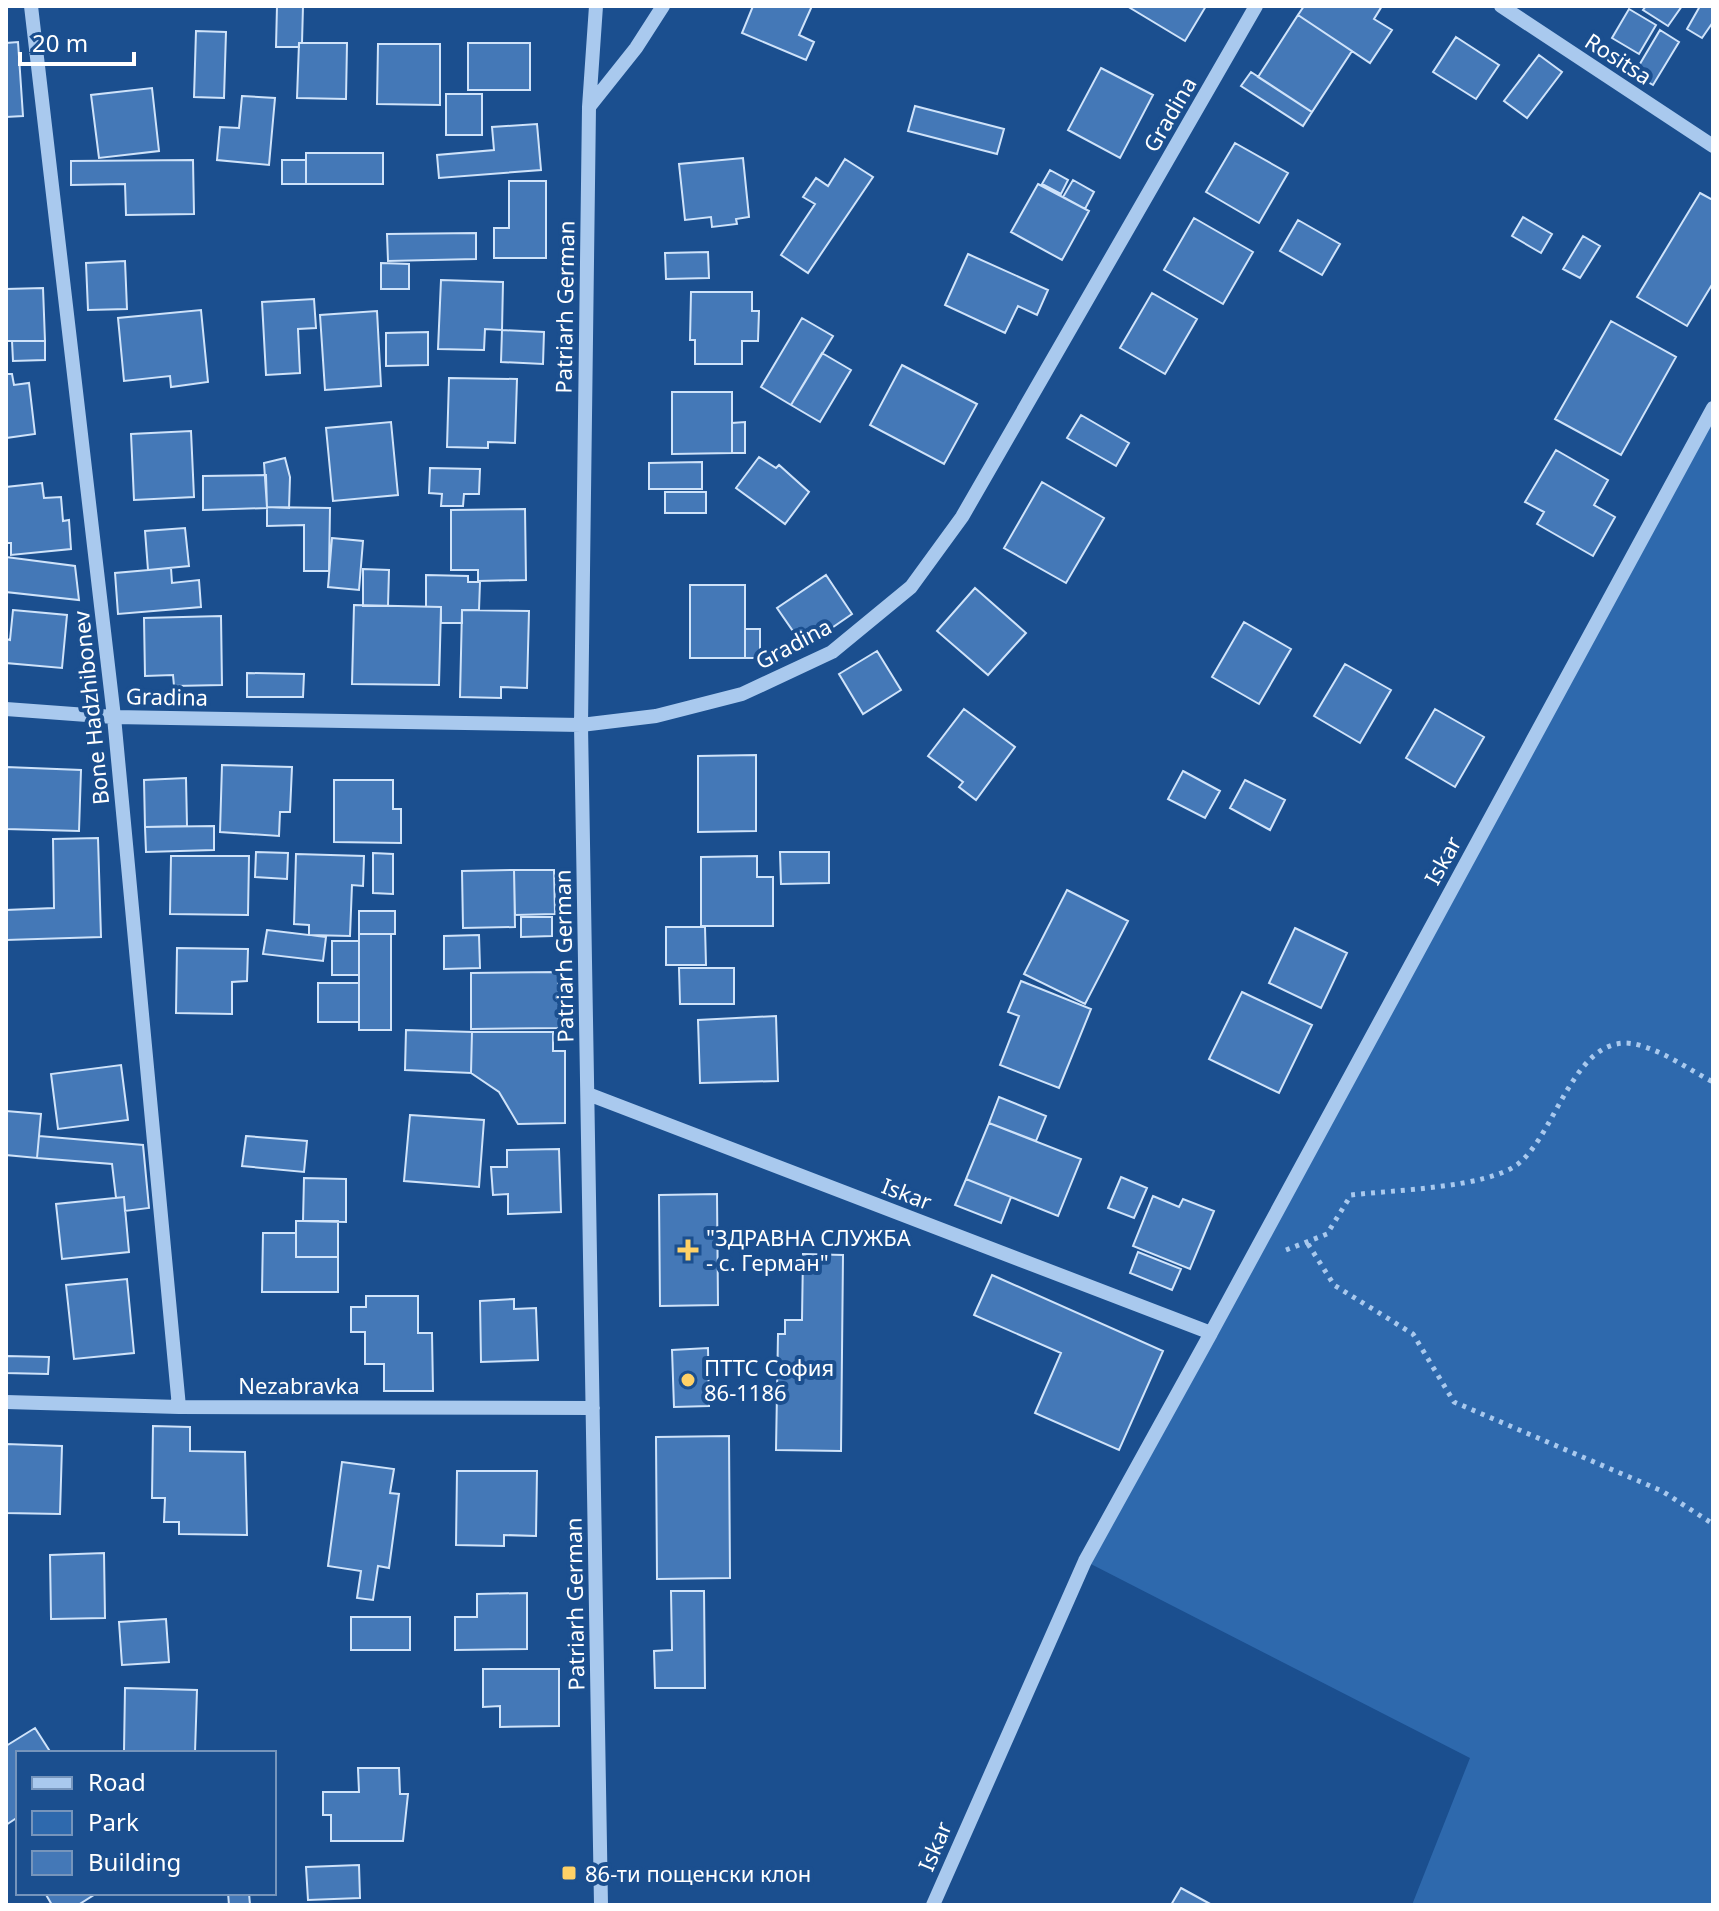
<svg xmlns="http://www.w3.org/2000/svg" width="1719" height="1911" font-family="'Noto Sans',sans-serif">
<rect width="100%" height="100%" fill="#1b4f8f"/>
<path fill="#2e69ad" d="M1713,408V1905H1412L1470,1758L1085,1561Z"/>
<path fill="#4478b7" stroke="#cfe3fa" stroke-width="2" d="M277,6H303L302,43H299V47H276Z
M753,6H812L799,35L814,42L806,60L742,33Z
M1127,6H1206L1185,41Z
M1304,6H1382L1374,19L1392,30L1370,63L1298,15Z
M1646,6H1682L1668,26L1643,10Z
M1700,6H1713V22L1702,38L1687,29Z
M1629,9L1656,25L1639,54L1612,38Z
M1298,15L1352,51L1312,112L1258,77Z
M1660,30L1679,42L1653,85L1634,74Z
M196,31L226,32L224,98L194,97Z
M1456,37L1499,65L1476,99L1433,72Z
M18,42L23,116L6,117V43Z
M299,43H347L346,99L297,98Z
M468,43H530V90H468Z
M378,44H440V105L377,104Z
M1539,55L1562,72L1527,118L1504,101Z
M1101,68L1153,95L1120,158L1068,130Z
M1251,72L1312,112L1303,126L1241,86Z
M152,88L159,151L99,158L91,95Z
M446,94H482V135H446Z
M242,96L275,98L269,165L217,160L220,127L239,128Z
M915,106L1004,129L997,154L908,131Z
M537,124L541,170L439,178L437,155L494,150L492,127Z
M1235,143L1288,173L1259,223L1206,192Z
M306,153H383V184H306Z
M743,158L749,217L736,219L737,224L712,227L711,217L685,220L679,164Z
M845,159L873,177L808,273L781,255L815,204L803,197L816,178L828,186Z
M193,160L194,214L126,215L125,184L71,185V161Z
M282,160H306V184H282Z
M1050,170L1068,180L1061,194L1042,184Z
M1073,180L1094,192L1085,209L1063,197Z
M509,181H546V258H494V228H509Z
M1038,184L1089,211L1062,260L1011,232Z
M1700,193L1713,200V283L1687,326L1637,297Z
M1523,217L1552,234L1541,253L1512,236Z
M1194,218L1253,252L1223,304L1164,270Z
M1298,220L1340,244L1322,275L1280,251Z
M476,233V259L388,261L387,234Z
M1583,236L1600,246L1580,278L1563,269Z
M708,252L709,278L666,279L665,253Z
M968,254L1048,290L1037,315L1018,306L1005,333L945,305Z
M125,261L127,309L88,310L86,263Z
M381,263L409,264V289H381Z
M441,280L503,282L502,330L485,329L484,350L438,349Z
M43,288L45,341H6V289Z
M691,292H752V311H759L758,341H742V364H695V340H690Z
M1152,293L1197,319L1165,374L1120,348Z
M314,299L316,328L298,329L300,373L266,375L262,302Z
M201,310L208,382L171,387L170,376L124,381L118,318Z
M377,311L381,386L325,390L320,315Z
M802,318L833,336L791,405L761,387Z
M1611,321L1676,357L1621,455L1555,419Z
M502,330L544,332L543,364L501,362Z
M428,332V365L386,366V333Z
M12,341H45V360L13,361Z
M822,353L851,370L820,422L791,405Z
M902,365L977,404L944,464L870,425Z
M6,374H12L14,385L29,383L35,434L6,438Z
M449,378L517,379L515,443L488,442V448L447,447Z
M672,392H732V453L672,454Z
M1081,415L1129,443L1116,466L1067,438Z
M391,422L398,495L333,501L326,428Z
M745,422V453H732V423Z
M191,431L194,497L134,500L131,434Z
M1556,450L1608,480L1594,505L1615,517L1593,556L1537,524L1544,512L1525,502Z
M759,457L776,468L779,465L809,492L785,524L736,488Z
M285,458L290,477L289,508L267,507L264,463Z
M702,462V489H649V463Z
M430,468L480,469L479,494H464L463,506H441L442,494L429,493Z
M266,475L267,508L203,510V476Z
M1042,482L1104,518L1066,583L1004,548Z
M42,483L44,498L61,497L63,521L69,520L71,549L11,555V543H6V487Z
M665,492H706V513H665Z
M267,507L330,508L329,571H304V525L267,526Z
M525,509L526,580L478,581V570H451V510Z
M185,528L189,566L148,570L145,531Z
M332,538L363,541L359,590L328,587Z
M6,557L75,566L79,600L6,592Z
M171,568L172,583L199,580L201,607L118,614L115,573Z
M363,569L389,570L388,606H363Z
M426,575L468,576V582H480L479,610H462V623H441V607H426Z
M826,575L852,614L804,647L777,608Z
M690,585H745V658H690Z
M975,588L1026,633L988,675L937,631Z
M354,605L441,607L439,685L352,684Z
M13,610L67,615L62,668L6,663V639L10,640Z
M462,610L529,611L527,688L501,687V698L460,697Z
M221,616L222,685L174,686L173,675L145,676L144,618Z
M1244,622L1291,649L1259,704L1212,677Z
M745,629H760V658H745Z
M877,651L901,690L863,714L839,674Z
M1345,664L1391,690L1360,743L1314,716Z
M247,673L304,674L303,697H247Z
M964,709L1015,747L976,800L959,787L963,782L928,756Z
M1435,709L1484,737L1455,787L1406,758Z
M756,755V831L698,832V756Z
M222,765L292,767L290,812H280L279,836L220,832Z
M6,767L81,770L79,831L6,829Z
M1183,771L1220,791L1205,818L1168,799Z
M186,778L187,826L145,827L144,780Z
M334,780H393V809H401V843L334,842Z
M1245,780L1285,800L1270,830L1230,808Z
M214,826V850L146,852L145,827Z
M98,838L101,937L6,940V910L54,908L53,839Z
M256,852L288,853L287,879L255,877Z
M780,852H829V883L781,884Z
M373,853L393,854V894L373,893Z
M296,854L364,856L363,886L352,885L350,936L309,935V925L294,924Z
M171,856H249L248,915L170,914Z
M757,856V877H773V926H701V857Z
M514,870H554L555,914L515,915Z
M514,870L515,927L463,928L462,871Z
M1067,890L1128,921L1085,1004L1024,974Z
M359,911H395V934H359Z
M521,917H552V936L521,937Z
M666,927H705L706,965H666Z
M1295,928L1347,953L1321,1008L1269,983Z
M267,930L326,937L323,961L263,954Z
M359,934H391V1030H359Z
M479,935L480,968L444,969V936Z
M332,941H359V975H332Z
M177,948L248,949L247,981L232,982V1014L176,1013Z
M679,968H734V1004H680Z
M558,972L559,1028L471,1029V973Z
M1021,981L1091,1009L1059,1088L1000,1065L1019,1016L1008,1012Z
M318,983H359V1022H318Z
M1242,992L1312,1025L1279,1093L1209,1059Z
M776,1016L778,1081L700,1083L698,1020Z
M406,1030L472,1032L471,1073L405,1070Z
M472,1032H553V1051H565V1123L518,1124L499,1092L471,1073Z
M121,1065L128,1120L58,1129L51,1074Z
M999,1097L1046,1116L1036,1141L989,1123Z
M6,1111L41,1114L37,1158L6,1155Z
M410,1115L484,1120L479,1187L404,1181Z
M989,1123L1081,1159L1058,1216L966,1179Z
M39,1136L143,1145L149,1208L125,1211L124,1197L116,1198L112,1164L37,1158Z
M246,1136L307,1141L304,1172L242,1166Z
M559,1149L561,1212L508,1214V1194L493,1195L491,1167H507V1150Z
M1121,1177L1147,1188L1134,1218L1108,1208Z
M304,1178L346,1179V1222L303,1221Z
M966,1179L1011,1197L1001,1223L955,1205Z
M717,1194L718,1305L660,1306L659,1195Z
M1153,1196L1179,1207L1183,1199L1214,1211L1190,1269L1133,1246Z
M124,1197L129,1252L62,1259L56,1204Z
M296,1221H338V1257H296Z
M263,1233H296V1257H338V1292H262Z
M1138,1252L1181,1269L1172,1290L1130,1273Z
M803,1254L843,1255L841,1451L776,1450L778,1334H785V1320H802Z
M992,1275L1163,1351L1119,1450L1035,1413L1061,1353L974,1315Z
M127,1279L134,1353L74,1359L66,1285Z
M366,1296H418V1333H432L433,1391H384V1364H365V1332H351V1307H366Z
M514,1299V1309L536,1308L538,1360L481,1362L480,1301Z
M708,1348L709,1406L674,1407L672,1350Z
M6,1356L49,1357L48,1374L6,1373Z
M153,1426L190,1427V1451L245,1452L247,1535L179,1534V1522H164L165,1498H152Z
M729,1436L730,1578L657,1579L656,1437Z
M6,1444L62,1446L60,1514L6,1513Z
M342,1462L394,1469L390,1493L399,1494L389,1568L378,1566L373,1600L357,1598L361,1571L328,1566Z
M457,1471H537L536,1536L504,1535V1546L456,1545Z
M104,1553L105,1618L51,1619L50,1555Z
M671,1591H704L705,1688H655L654,1651L672,1650Z
M527,1593V1649L455,1650V1617H477V1594Z
M351,1617H410V1650H351Z
M166,1619L169,1662L122,1665L119,1622Z
M483,1669H559V1726L500,1727V1706L483,1707Z
M125,1688L197,1690L195,1753L124,1751Z
M35,1728L51,1753H18V1817L6,1825V1746Z
M358,1768H399L400,1794H408L403,1841H331V1815H323V1792H359Z
M359,1865L360,1898L308,1900L306,1867Z
M1181,1888L1212,1905H1171Z
M45,1893H97L78,1905H52Z
M228,1893H249L250,1905H229Z"/>
<g fill="none" stroke-linecap="round" stroke-linejoin="round">
<path stroke="#a9c9ee" stroke-width="5" stroke-dasharray="4 6" stroke-linecap="butt" d="M1308,1244L1334,1285L1413,1334L1454,1402L1662,1491L1713,1524
M1286,1250L1327,1234L1351,1195C1393,1190 1487,1188 1518,1164C1558,1133 1576,1024 1642,1046C1666,1053 1690,1070 1713,1082"/>
<path stroke="#a9c9ee" stroke-width="14" d="M31,6L114,717L179,1407
M596,6L589,107L581,725L601,1905
M1501,6L1713,146
M589,107L636,48L663,6
M6,709L114,717L581,725L656,716L742,694L832,652L911,587L962,517L1256,6
M588,1094L1211,1333L1713,408
M6,1402L179,1407L593,1408
M933,1905L1085,1561L1211,1333"/>
</g>
<g fill="#ffd166" stroke="#1b4f8f" stroke-width="3">
<path d="M684 1238h8v8h8v8h-8v8h-8v-8h-8v-8h8z"/>
<circle cx="688" cy="1380" r="8"/>
<rect x="561" y="1865" width="16" height="16" rx="4"/>
</g>
<g text-anchor="middle" dominant-baseline="central" stroke-width="8" stroke-linejoin="round" paint-order="stroke">
<g font-size="22" fill="#fff" stroke="#1b4f8f">
<text transform="translate(1619 58) rotate(33)">Rositsa</text>
<text transform="translate(1169 114) rotate(-60)">Gradina</text>
<text transform="translate(564 307) rotate(-89)">Patriarh German</text>
<text transform="translate(793 643) rotate(-28)">Gradina</text>
<text transform="translate(167 696) rotate(1)">Gradina</text>
<text transform="translate(90 708) rotate(-96)">Bone Hadzhibonev</text>
<text transform="translate(1442 860) rotate(-61)">Iskar</text>
<text transform="translate(563 956) rotate(-91)">Patriarh German</text>
<text transform="translate(907 1193) rotate(21)">Iskar</text>
<text x="299" y="1385">Nezabravka</text>
<text transform="translate(574 1604) rotate(-91)">Patriarh German</text>
<text transform="translate(934 1846) rotate(-67)">Iskar</text>
</g>
<g font-size="22" fill="#fff" stroke="#1b4f8f" text-anchor="start">
<text x="706" y="1237">"ЗДРАВНА СЛУЖБА<tspan x="706" dy="25">- с. Герман"</tspan></text>
<text x="704" y="1367">ПТТС София<tspan x="704" dy="25">86-1186</tspan></text>
<text x="585" y="1873">86-ти пощенски клон</text>
</g>
</g>
<rect width="1719" height="1911" fill="none" stroke="#ffffff" stroke-width="16"/>
<rect x="16" y="1751" width="260" height="144" fill="#1b4f8f" stroke="#7695bc" stroke-width="2"/>
<rect x="32" y="1777" width="40" height="12" fill="#a9c9ee" stroke="#7695bc" stroke-width="2"/>
<text x="88" y="1791" font-size="24" fill="#ffffff">Road</text>
<rect x="32" y="1811" width="40" height="24" fill="#2e69ad" stroke="#7695bc" stroke-width="2"/>
<text x="88" y="1831" font-size="24" fill="#ffffff">Park</text>
<rect x="32" y="1851" width="40" height="24" fill="#4478b7" stroke="#7695bc" stroke-width="2"/>
<text x="88" y="1871" font-size="24" fill="#ffffff">Building</text>
<path d="M20 52v12h114v-12" fill="none" stroke="#ffffff" stroke-width="4"/>
<text x="32" y="52" font-size="24" fill="#ffffff" stroke="#1b4f8f" stroke-width="6" paint-order="stroke">20 m</text>
</svg>
